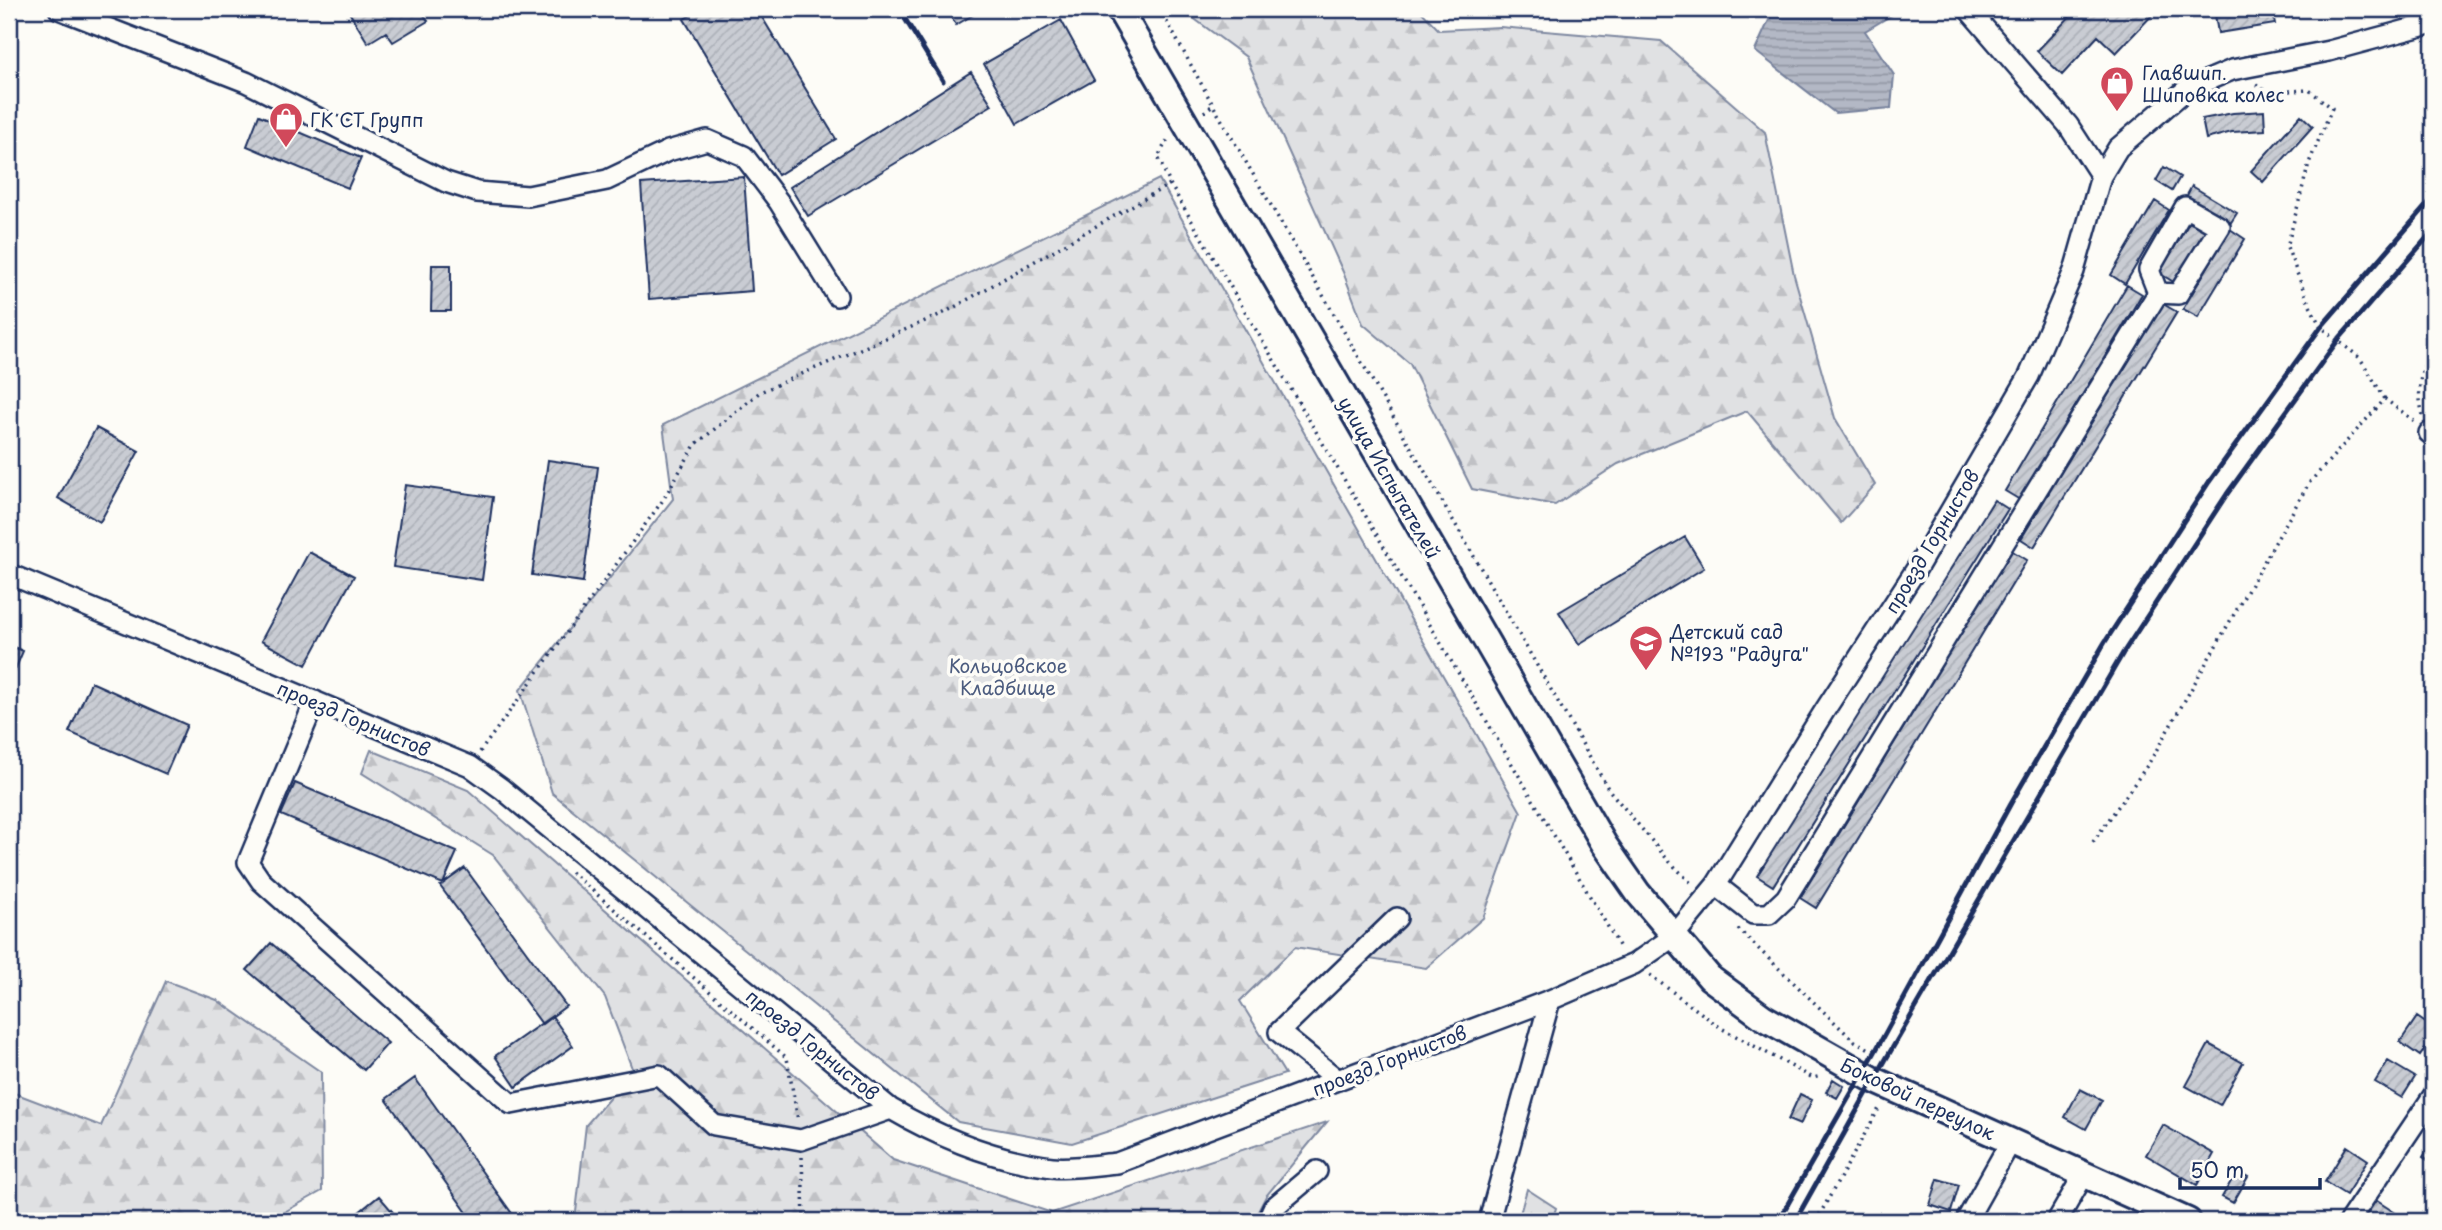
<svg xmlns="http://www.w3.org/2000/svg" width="2442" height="1230" font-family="'Playpen Sans',sans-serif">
<defs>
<pattern id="forest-firs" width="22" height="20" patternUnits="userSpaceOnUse" patternTransform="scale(1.75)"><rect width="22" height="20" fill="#e0e1e3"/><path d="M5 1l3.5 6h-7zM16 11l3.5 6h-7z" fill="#c0c1c5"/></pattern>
<pattern id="water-rules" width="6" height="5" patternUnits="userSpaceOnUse" patternTransform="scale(1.75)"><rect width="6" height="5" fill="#b3b8c5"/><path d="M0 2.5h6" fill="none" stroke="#9196a3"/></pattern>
<pattern id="building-hatch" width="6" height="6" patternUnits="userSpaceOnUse" patternTransform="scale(1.75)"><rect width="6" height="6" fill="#c9ccd3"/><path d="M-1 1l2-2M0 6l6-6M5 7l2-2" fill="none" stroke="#acb0b8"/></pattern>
</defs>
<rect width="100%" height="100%" fill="#fdfcf7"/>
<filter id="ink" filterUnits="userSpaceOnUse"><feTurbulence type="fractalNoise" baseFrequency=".0143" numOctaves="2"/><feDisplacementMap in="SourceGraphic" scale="14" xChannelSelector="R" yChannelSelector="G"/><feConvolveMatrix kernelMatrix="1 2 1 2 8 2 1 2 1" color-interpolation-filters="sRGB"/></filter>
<g filter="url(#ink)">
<path fill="url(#forest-firs)" stroke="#7e88a0" stroke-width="2" d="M1181,9H1419L1439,30L1500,27L1661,41L1765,132L1794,275L1835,418L1875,485L1841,523L1747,411L1618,464L1555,505L1472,489L1410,364L1363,324L1343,272L1246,57Z
M1159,179L1521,812L1483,918L1426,968L1295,947L1240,1001L1285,1074L1072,1143L958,1122L552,793L520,690L673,499L663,425Z
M371,750L468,790L893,1160L1052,1213L1327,1122L1266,1196L1253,1221H575L586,1125L633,1071L605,997L493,855L362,773Z
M166,981L217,1000L321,1072L322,1191L268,1221H9V1091L101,1126Z
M1527,1189L1556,1208L1552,1221H1518Z"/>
<path fill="url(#water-rules)" stroke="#76819c" stroke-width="2" d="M1774,9H1902L1865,31L1894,75L1891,108L1835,113L1755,51Z"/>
<path fill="url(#building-hatch)" stroke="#1b2f5e" stroke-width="2" d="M347,9H420L428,21L393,42L386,32L368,43Z
M702,9H757L836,139L778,175L684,19Z
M946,9H983L956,25Z
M2077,9H2158L2116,53L2098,36L2062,75L2037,51Z
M2214,9H2272L2275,24L2218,33Z
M1061,20L1094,80L1017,124L984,64Z
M971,72L992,105L808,216L790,187Z
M2264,111L2265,130L2232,132L2206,139L2202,119L2233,113Z
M259,115L361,158L348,188L247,146Z
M2301,115L2313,126L2263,182L2251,171Z
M2164,167L2180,177L2172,191L2156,181Z
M744,177L752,291L649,299L641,184Z
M2192,186L2237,213L2230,224L2186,197Z
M2155,201L2169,210L2125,284L2111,275Z
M2190,221L2208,231L2177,284L2159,273Z
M2230,229L2245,239L2198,317L2183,309Z
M432,265H451V311H431Z
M2127,285L2142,294L2020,500L2005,491Z
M2163,304L2177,312L2034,547L2021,539Z
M96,428L139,451L100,522L58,498Z
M548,460L598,467L583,582L532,575Z
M405,485L493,497L482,580L393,567Z
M1994,500L2008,509L1773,886L1757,876Z
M1685,537L1704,568L1579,644L1559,612Z
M2011,550L2027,560L1816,908L1800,898Z
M309,552L354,576L306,665L261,641Z
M9,645L23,651L9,684Z
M91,682L187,725L166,774L69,732Z
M295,783L457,852L443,884L281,815Z
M465,868L566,1006L542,1024L440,886Z
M271,943L388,1043L364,1070L247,970Z
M552,1016L573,1046L516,1087L495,1056Z
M2417,1017L2433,1028V1037L2420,1056L2400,1042Z
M2209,1044L2243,1063L2220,1105L2186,1086Z
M2388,1061L2415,1077L2402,1098L2375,1082Z
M415,1078L513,1215L503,1221H473L386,1099Z
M1833,1079L1844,1086L1837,1098L1826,1092Z
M2080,1089L2102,1100L2086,1129L2065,1117Z
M1800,1094L1812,1100L1800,1125L1788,1120Z
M2163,1125L2214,1154L2197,1185L2146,1155Z
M2433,1142V1164L2423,1157Z
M2347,1146L2368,1160L2346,1195L2325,1182Z
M2237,1171L2248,1177L2233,1203L2222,1197Z
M1938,1179L1959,1185L1951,1212L1930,1205Z
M379,1196L398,1218L394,1221H348Z
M2371,1197L2397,1214L2392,1221H2355Z"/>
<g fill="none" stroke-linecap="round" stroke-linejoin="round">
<g stroke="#1b2f5e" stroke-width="24">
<path id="minor" d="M59,9L246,82L446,182L477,192L528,196L607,180L668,151L707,140L744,156L779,202L837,296
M1968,9L2068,125L2101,176
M2185,207L2220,227L2178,294L2158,293L2149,270Z
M2429,433L2433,436
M9,574L470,766L502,789L891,1109C941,1138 994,1160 1052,1167C1072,1169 1096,1165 1117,1163L1550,1000L1634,964L1673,937L1716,885L1825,710L1917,568L2029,376L2074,271L2101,176L2118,148L2187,89L2232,70L2329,51L2433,23
M315,701L248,862L261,881L511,1104L659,1075L714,1125L801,1140L891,1109
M1716,885L1753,914H1769L1786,898L2158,293
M1338,1080L1279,1032L1397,918
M1267,1221L1273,1208L1317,1171
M1489,1221L1550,1000
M1966,1221L2011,1141
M2057,1221L2083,1176
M2349,1221L2433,1096"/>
</g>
<g stroke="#1b2f5e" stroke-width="30">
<path id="major" d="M1119,9L1604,844L1638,893L1710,978L1763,1017L1874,1080L2188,1221"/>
</g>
<path stroke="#1b2f5e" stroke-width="3.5" stroke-dasharray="2 5" stroke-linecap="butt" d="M1160,9L1213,105L1609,790L1668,860L1692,884
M2256,85L2268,92L2309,90L2332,108L2309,163L2287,247L2309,304L2321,327L2360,358L2385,399
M1204,112L1213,105
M1170,184L1621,949
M2423,415C2417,394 2418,369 2433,352
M480,752L663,500L695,445L760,392L944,313L1170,184L1158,157L1169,137
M2093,842L2149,763L2309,483L2385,399L2417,423
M571,872L787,1058L798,1121
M1738,929L1853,1040L1875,1052
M1650,975L1721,1028L1813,1078L1821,1076
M802,1157L804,1221
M1816,1221L1881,1105"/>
<use href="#minor" stroke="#fdfcf7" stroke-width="19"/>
<use href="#major" stroke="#fdfcf7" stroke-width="24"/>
<path stroke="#1b2f5e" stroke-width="5" d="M899,9L943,81
M1778,1221L1875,1052L2011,803L2105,642L2209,482L2321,327L2433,198
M1795,1221L1886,1059L2123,653L2227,494L2338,340L2433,231"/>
</g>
</g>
<defs>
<g id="shop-pin" transform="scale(1.75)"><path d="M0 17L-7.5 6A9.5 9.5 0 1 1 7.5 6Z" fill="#d1495b" stroke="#fdfcf7"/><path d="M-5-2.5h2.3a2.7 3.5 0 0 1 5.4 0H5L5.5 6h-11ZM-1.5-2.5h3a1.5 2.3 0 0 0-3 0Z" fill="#fff"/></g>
<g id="school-pin" transform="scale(1.75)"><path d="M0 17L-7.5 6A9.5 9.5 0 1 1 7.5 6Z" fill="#d1495b" stroke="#fdfcf7"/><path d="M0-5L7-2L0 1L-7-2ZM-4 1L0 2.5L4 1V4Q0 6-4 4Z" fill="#fff"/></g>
</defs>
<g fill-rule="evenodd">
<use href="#shop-pin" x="2117" y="83"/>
<use href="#shop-pin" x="286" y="119"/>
<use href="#school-pin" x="1646" y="642"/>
</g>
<g text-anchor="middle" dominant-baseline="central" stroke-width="7" stroke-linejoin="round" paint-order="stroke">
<g font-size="19" fill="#1b2f5e" stroke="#fdfcf7" text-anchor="start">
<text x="2142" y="72">Главшип.<tspan x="2142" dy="22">Шиповка колес</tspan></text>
<text x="310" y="119">ГК СТ Групп</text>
<text x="1670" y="631">Детский сад<tspan x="1670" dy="22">№193 "Радуга"</tspan></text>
</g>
<g font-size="19" fill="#1b2f5e" stroke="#fdfcf7">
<text transform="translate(1390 477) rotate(60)">улица Испытателей</text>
<text transform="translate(1931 541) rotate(-59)">проезд Горнистов</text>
<text transform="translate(354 718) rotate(23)">проезд Горнистов</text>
<text transform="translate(813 1044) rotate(39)">проезд Горнистов</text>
<text transform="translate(1389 1060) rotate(-21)">проезд Горнистов</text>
<text transform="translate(1918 1098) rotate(25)">Боковой переулок</text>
</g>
<g font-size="19" fill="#4c5c7f" stroke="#fdfcf7">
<text x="1008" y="665">Кольцовское<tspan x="1008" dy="22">Кладбище</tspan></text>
</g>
</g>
<rect width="2442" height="1230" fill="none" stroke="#fdfcf7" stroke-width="35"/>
<rect x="18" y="18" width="2407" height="1195" fill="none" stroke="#1b2f5e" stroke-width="2.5" filter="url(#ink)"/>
<path d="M2180 1178v10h140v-10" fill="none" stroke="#1b2f5e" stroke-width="3.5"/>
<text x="2190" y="1178" font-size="21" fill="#1b2f5e" stroke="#fdfcf7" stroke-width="5" paint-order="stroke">50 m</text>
</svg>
